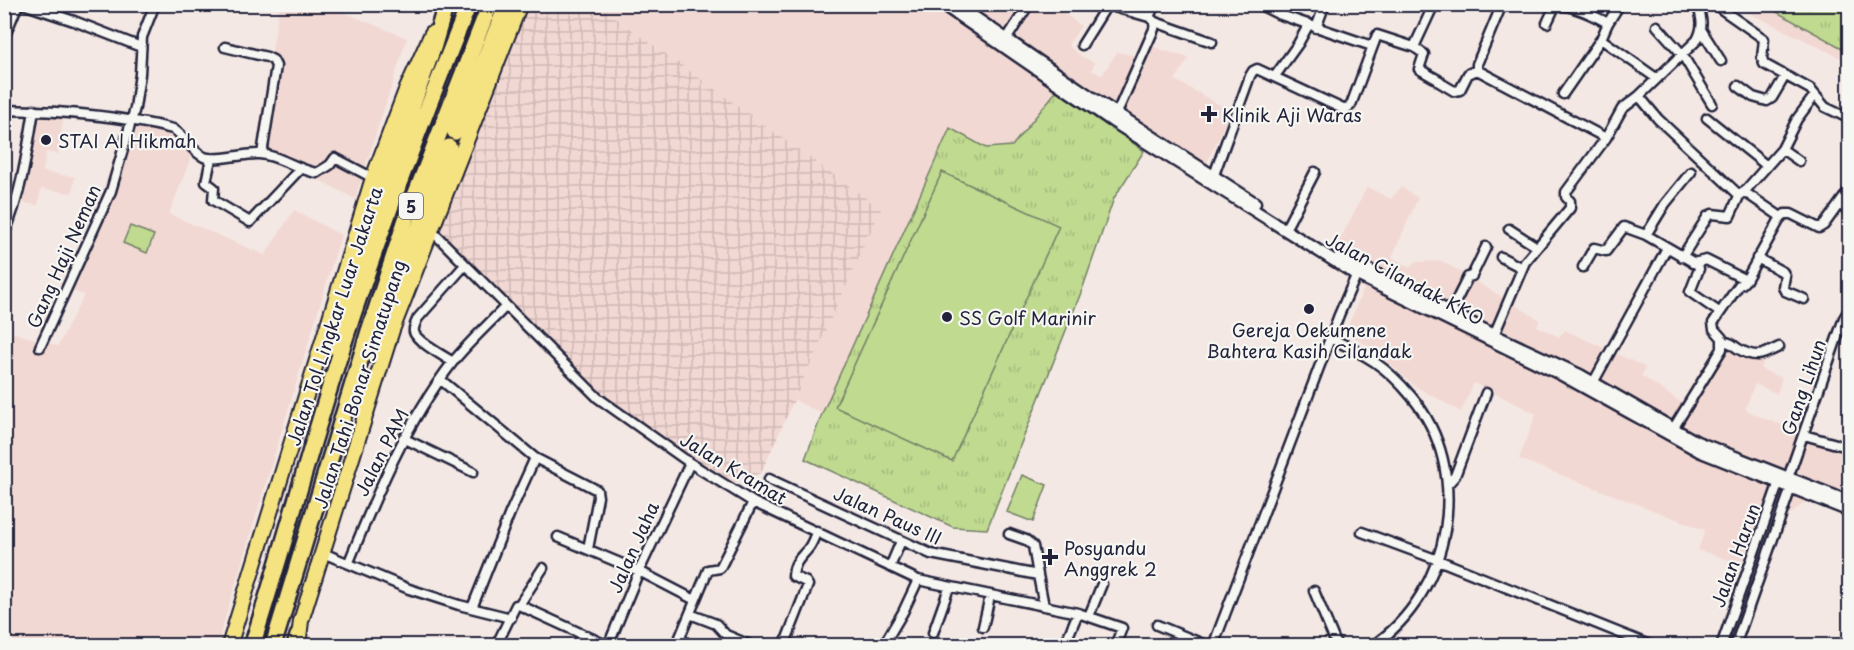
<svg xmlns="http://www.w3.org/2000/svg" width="1854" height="650" font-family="'Playpen Sans',sans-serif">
<defs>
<pattern id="industrial-grid" width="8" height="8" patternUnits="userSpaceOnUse" patternTransform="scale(1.5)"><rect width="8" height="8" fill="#f2d8d3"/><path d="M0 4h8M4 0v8" fill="none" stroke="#cfb9b6"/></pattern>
<pattern id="grass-tufts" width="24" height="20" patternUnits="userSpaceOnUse" patternTransform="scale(1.5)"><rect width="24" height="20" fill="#c0da90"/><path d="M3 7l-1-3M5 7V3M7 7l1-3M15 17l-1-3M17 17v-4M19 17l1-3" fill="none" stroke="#a5bb7d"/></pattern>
</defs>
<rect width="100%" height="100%" fill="#f4e8e4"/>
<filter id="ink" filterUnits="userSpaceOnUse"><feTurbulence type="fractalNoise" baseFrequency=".0167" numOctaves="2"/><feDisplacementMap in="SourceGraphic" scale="12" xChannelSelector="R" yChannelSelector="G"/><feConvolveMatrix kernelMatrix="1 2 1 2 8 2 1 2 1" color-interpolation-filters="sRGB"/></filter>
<g filter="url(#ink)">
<path fill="#f2d8d3" d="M598,5H1053L1081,26L1068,45L1081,56L1095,63L1091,70L1102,75L1117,52L1135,56L1144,44L1189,58L1175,80L1231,111L1198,182L1144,151L1058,89L1012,146L986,148L950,128L822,414L794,400L880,209Z
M1709,5H1849V62L1741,9L1728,13Z
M328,6L407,38L355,199L256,146L279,8Z
M37,110L64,114L58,154L46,152L43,172L75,177L72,193L41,189L38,205L23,203Z
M128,118L190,138L187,148L194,150L169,214L265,255L294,210L341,235L217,645H5L4,330L58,346L84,295L60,286L88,234Z
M1367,187L1391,199L1401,187L1418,198L1392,257L1410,268L1414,262L1442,261L1540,320L1537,326L1559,337L1565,330L1645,367L1642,376L1683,404L1724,341L1763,361L1761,369L1782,378L1777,394L1755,384L1745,409L1758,416L1849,450V517L1810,498L1791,514L1763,504L1741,564L1698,550L1705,530L1519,459L1536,414L1474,383L1461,412L1413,385L1377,351L1345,332L1364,289L1327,265Z"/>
<path fill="url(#industrial-grid)" d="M525,4L598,5L881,209L761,473L735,482L664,444L607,405L434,231Z"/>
<path fill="url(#grass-tufts)" stroke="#717e66" stroke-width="1.5" d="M1764,5H1849V52Z
M1058,89L1144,151L1114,198L1082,290L987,529L953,527L805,459L822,414L950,128L986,148L1012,146Z"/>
<path fill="#c0da90" stroke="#717e66" stroke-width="1.5" d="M942,172L1059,226L952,461L835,407Z
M130,226L154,235L147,253L123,243Z
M1022,475L1047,485L1033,522L1007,512Z"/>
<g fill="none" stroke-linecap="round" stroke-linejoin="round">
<g stroke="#22223b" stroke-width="13">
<path id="minor" d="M23,4L74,21L141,47
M1258,4L1278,14L1372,46
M1550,4C1556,7 1559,5 1565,6C1580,8 1594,16 1608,23
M1620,4L1608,23L1601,39L1656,78
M1721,9L1764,39L1762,58L1764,64L1810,89L1825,107L1850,119
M1155,22L1212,42
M1547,23L1556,4
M1657,26L1682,54L1712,104
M1316,28L1325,4
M1702,31L1721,61
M4,38L18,4
M1004,43L1029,4
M1082,45L1107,5L1149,17
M225,47L267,57L273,60L276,66L262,154
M1414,47L1434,4
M1477,70L1606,138
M1477,70V64L1502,4
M1275,76L1298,44L1309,24
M1439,82L1454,91L1460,90L1468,74L1477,70
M1738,86L1753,97L1767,101L1772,98L1785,76
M1563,94L1601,39
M1639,96L1658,119L1737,193H1746L1781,217
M4,110C61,111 118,115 173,129C185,136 191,151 204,157C215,162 245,153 259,154C279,155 297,170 317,173L330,165L335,158L373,178
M1115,117L1154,29L1155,22L1149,17L1155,4
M1707,118L1767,166
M1782,149L1799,161
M211,159L206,182L214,188L213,200L250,222L300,169
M1691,172L1665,204L1646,235L1698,265L1699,269L1690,292L1719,312
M1214,175L1250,76L1253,71L1257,69L1345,110L1351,105L1377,35L1414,47L1424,54L1419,69L1440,81
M1744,192L1782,149L1797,119L1815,95
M1840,204L1850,213
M1288,224L1315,172
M1509,229L1537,247
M431,230L598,398L690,463L753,502L918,580L1078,613L1122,628L1115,646
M4,235C21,195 27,153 34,110
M1501,257L1522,268
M1682,257L1708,216L1712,214L1730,216L1740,194
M1757,258L1783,272L1785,276L1783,287L1785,291L1804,299
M1693,263L1706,260L1746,280
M1583,267L1594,248L1606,251L1624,227L1646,235
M1450,313L1468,277L1472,276L1486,247
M1494,335L1525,262L1570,208V201L1566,197V192L1606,138L1622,109L1639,96L1697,40C1704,27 1702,18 1697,4
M1330,338C1365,354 1386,366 1411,396C1474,470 1452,593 1372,646
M1724,342C1730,342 1732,344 1737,348C1755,359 1761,356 1779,347
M40,347L111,191L135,108L140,74L142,37L155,4
M453,362C445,357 416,341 414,332C413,327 416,322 418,318L465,265
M441,380L535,458L597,490L598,497L588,549
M1593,383L1667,248
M1673,429L1722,349V338L1714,329L1713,323L1739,285L1742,284L1746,280L1781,217L1785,214H1791L1819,228L1824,225L1850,189
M1804,435L1840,445
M403,438L473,472
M1848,448L1850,449
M1788,478L1844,318L1850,308
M769,479L931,554L1038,575L1044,606
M1447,485L1455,476L1486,393
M1362,532L1438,560L1652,646
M1009,534L1026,540L1033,546L1038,575
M558,537L639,571L695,600
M323,553L409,589L459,605L511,618
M349,562C377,493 406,423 452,363C468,343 488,325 506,306
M890,567L901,541
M1314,591L1337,646
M519,605L608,646L639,571L690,463
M472,608L510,513L535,458
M690,614L716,624L726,635L752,646
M1089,616L1102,584
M1157,625L1208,646
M983,627L990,596
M933,633L949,588
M496,646L516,605H519L543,568
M689,646L680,637L708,570L720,568L753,502
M784,646L808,585L806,582L793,576C794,563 799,559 807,550C812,545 814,537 817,531
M883,646L903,612L918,580
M1064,646L1078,613
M1213,646L1339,315L1358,271
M1721,646L1780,479
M1735,646L1793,482"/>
</g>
<g stroke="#22223b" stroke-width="15">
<path id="tertiary" d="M942,4L1112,121L1357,275L1560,374L1699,451L1850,511
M955,4L1088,95L1255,203
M1340,255L1494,335L1580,375L1697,442L1850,502"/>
</g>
<g stroke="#22223b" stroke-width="18">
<path id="trunk" d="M229,646L373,178L405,93L432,33
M298,646L301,621L392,330L520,4"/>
</g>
<g stroke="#22223b" stroke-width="20">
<path id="motorway" d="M455,132L507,4
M333,346L359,256L434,45L446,4
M372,354L449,147
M252,646C284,546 311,445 343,345C380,230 423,117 469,4
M273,646L369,331L407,216L490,4
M295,646L298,636"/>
</g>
<use href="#minor" stroke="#f6f6f2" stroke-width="8"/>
<use href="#tertiary" stroke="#f6f6f2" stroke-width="10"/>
<use href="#trunk" stroke="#f5e382" stroke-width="14"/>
<use href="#motorway" stroke="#f5e382" stroke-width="15"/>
</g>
</g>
<g fill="#22223b" stroke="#f6f6f2" stroke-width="2">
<path d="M1206 105h6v6h6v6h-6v6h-6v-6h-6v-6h6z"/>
<circle cx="46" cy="140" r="6"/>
<circle cx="1309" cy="309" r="6"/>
<circle cx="947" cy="317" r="6"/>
<path d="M1047 548h6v6h6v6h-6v6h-6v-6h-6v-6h6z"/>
</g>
<g text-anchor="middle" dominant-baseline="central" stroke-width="4.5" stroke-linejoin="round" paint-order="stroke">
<rect fill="#f6f6f2" stroke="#626272" stroke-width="1.5" x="399" y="193" width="24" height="26" rx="4.5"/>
<g font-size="16" font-weight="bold" fill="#22223b">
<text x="411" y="206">5</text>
</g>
<g font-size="18" fill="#22223b" stroke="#f6f6f2" text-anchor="start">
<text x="1222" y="114">Klinik Aji Waras</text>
<text x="58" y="140">STAI Al Hikmah</text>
<text x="959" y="317">SS Golf Marinir</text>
<text x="1309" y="329" text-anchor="middle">Gereja Oekumene<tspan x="1309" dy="21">Bahtera Kasih Cilandak</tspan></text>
<text x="1064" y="547">Posyandu<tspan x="1064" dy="21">Anggrek 2</tspan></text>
</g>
<g font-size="18" fill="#22223b" stroke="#f6f6f2">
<text transform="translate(63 256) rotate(-66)">Gang Haji Neman</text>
<text transform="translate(1405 278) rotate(28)">Jalan Cilandak KKO</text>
<text transform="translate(334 316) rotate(-72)">Jalan Tol Lingkar Luar Jakarta</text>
<text transform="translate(359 384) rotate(-72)">Jalan Tahi Bonar Simatupang</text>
<text transform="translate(1803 387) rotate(-71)">Gang Lihun</text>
<text transform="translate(381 452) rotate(-63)">Jalan PAM</text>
<text transform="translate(734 468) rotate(31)">Jalan Kramat</text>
<text transform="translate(888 515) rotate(24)">Jalan Paus III</text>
<text transform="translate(633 547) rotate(-66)">Jalan Jaha</text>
<text transform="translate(1735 555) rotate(-70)">Jalan Harun</text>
</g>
</g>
<rect width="1854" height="650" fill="none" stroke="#f6f6f2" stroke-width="24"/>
<rect x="12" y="12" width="1830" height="626" fill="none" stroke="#22223b" stroke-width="2" filter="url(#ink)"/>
</svg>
